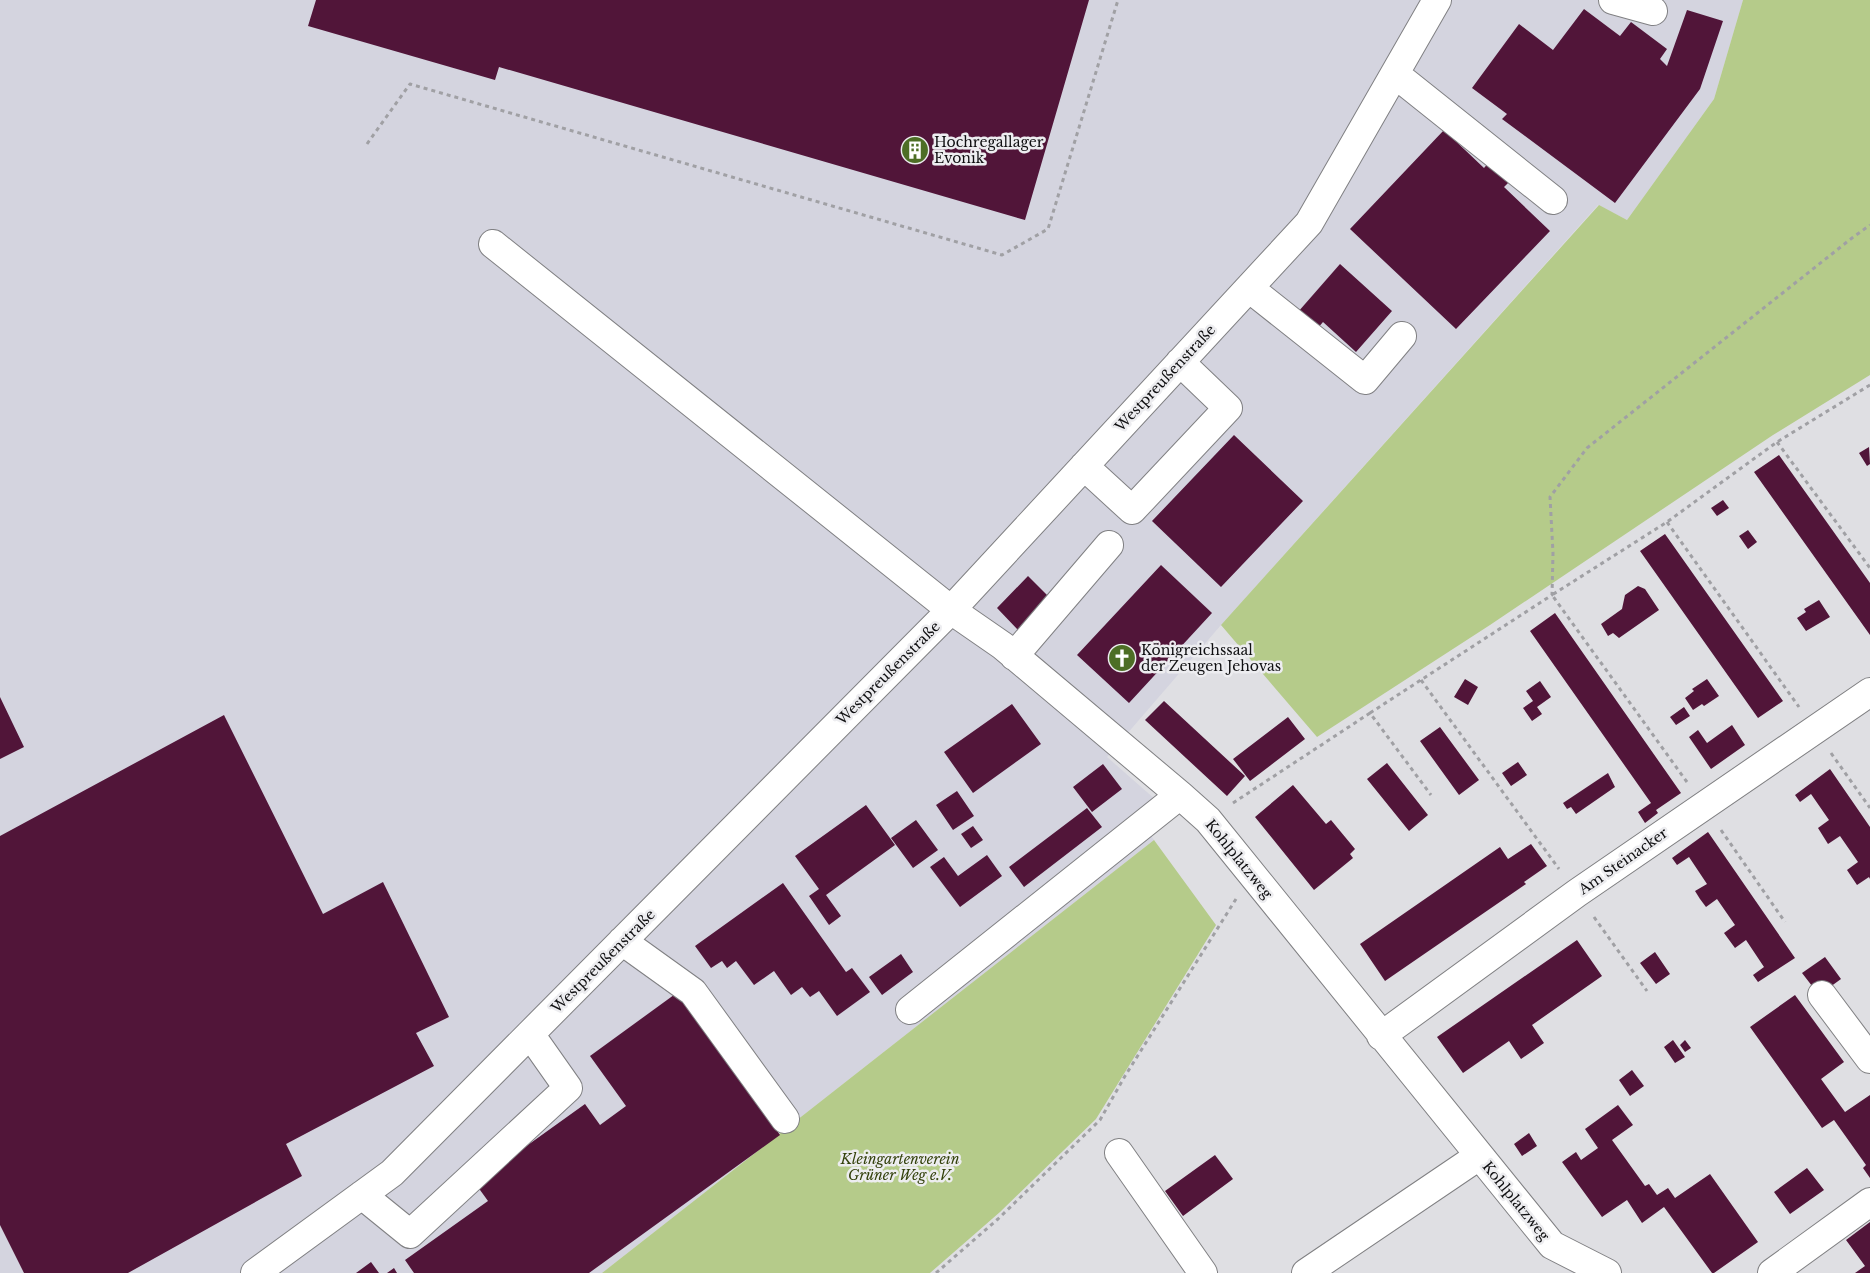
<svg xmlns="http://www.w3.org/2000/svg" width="1870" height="1273" font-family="'Libre Baskerville',serif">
<rect width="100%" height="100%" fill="#dfdfe3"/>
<path fill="#d4d4df" d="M0,0H1743L1714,99L1627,220L1598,205L1221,625L1107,757L1156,800L1140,820L1154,840L602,1273H0Z"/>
<path fill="#b5cb8a" d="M1743,0H1870V375L1773,435L1490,625L1317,737L1221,625L1599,205L1627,220L1714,99Z
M1154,840L1216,925L1096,1119L1000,1212L930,1273H602Z"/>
<path fill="#511539" d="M316,0H1089L1025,220L499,67L495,80L308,26Z
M1584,9L1620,36L1631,22L1667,49L1660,59L1667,66L1687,10L1723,21L1700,89L1615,203L1502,119L1507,114L1472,88L1519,24L1553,50Z
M1444,130L1484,168L1492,159L1513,178L1504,187L1550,231L1456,329L1350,229Z
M1340,264L1392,311L1356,352L1323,322L1317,329L1298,312Z
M1234,435L1303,501L1221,587L1152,521Z
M1869,447L1870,464L1867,466L1859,453Z
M1779,455L1870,583V635L1754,472Z
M1723,500L1729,508L1717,516L1711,508Z
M1748,530L1757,542L1748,549L1739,536Z
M1665,534L1783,701L1758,718L1640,551Z
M1161,565L1212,613L1129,703L1077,655Z
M1028,576L1050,598L1018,630L997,608Z
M1638,586L1645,589L1659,610L1619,638L1613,633L1608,636L1601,624L1622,609L1625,595Z
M1819,600L1830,617L1806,631L1797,618L1806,612L1804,609Z
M1555,613L1681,793L1656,810L1658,813L1645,823L1638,812L1651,803L1530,631Z
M1465,679L1478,687L1468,705L1454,697Z
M1707,679L1719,696L1704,706L1702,704L1693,710L1685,698L1694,691L1692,689Z
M1540,681L1551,697L1537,707L1542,714L1532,721L1523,708L1533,701L1526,691Z
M0,697L24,747L0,759Z
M1164,701L1245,776L1227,796L1145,720Z
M1012,704L1041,744L973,793L944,752Z
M1684,707L1690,716L1676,725L1670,717Z
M224,715L323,914L383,882L449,1017L416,1033L434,1066L286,1144L302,1176L128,1273H24L0,1225V836Z
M1288,717L1305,739L1250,781L1233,759Z
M1732,725L1745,745L1711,769L1689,737L1698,730L1707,743Z
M1440,727L1479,780L1459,795L1420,741Z
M1518,762L1527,775L1511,786L1502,773Z
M1387,763L1428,815L1409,831L1367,779Z
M1103,764L1122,789L1092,812L1073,787Z
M1830,769L1870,827V879L1869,877L1857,885L1847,870L1858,862L1840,836L1828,844L1818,828L1829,820L1811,794L1800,802L1795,795Z
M1608,773L1615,787L1576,814L1571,807L1567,809L1563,803Z
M1293,785L1326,824L1331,820L1355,849L1350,854L1353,858L1314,890L1255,817Z
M957,791L974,816L953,830L936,805Z
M866,805L895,845L826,895L841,916L829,925L809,896L819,889L795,856Z
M1087,808L1102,827L1024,887L1009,867Z
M916,820L938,850L913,868L891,838Z
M973,826L983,840L971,848L961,834Z
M1708,832L1795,958L1758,982L1753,975L1764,967L1746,940L1735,948L1724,933L1735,925L1717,899L1706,907L1700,899L1695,891L1707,884L1689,857L1677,865L1672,858Z
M1531,844L1547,866L1524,882L1526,884L1385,981L1360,944L1500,847L1508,859Z
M987,855L1002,876L960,907L930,867L944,857L958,876Z
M783,883L846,972L852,968L870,992L837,1016L819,991L810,997L802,987L791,995L774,971L754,985L736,961L727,968L722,961L711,968L695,946Z
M1577,940L1602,976L1532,1025L1544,1043L1521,1059L1509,1041L1463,1073L1437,1037Z
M1655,952L1670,974L1656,984L1640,963Z
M901,954L913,972L882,995L869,977Z
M1825,957L1841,979L1819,995L1802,973Z
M678,992L780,1135L589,1273H414L405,1260L488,1201L475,1183L585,1104L600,1125L626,1106L590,1056Z
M1795,995L1844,1062L1821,1079L1845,1112L1870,1095V1178L1863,1168L1866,1165L1834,1120L1822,1128L1750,1027Z
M1673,1040L1685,1057L1675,1063L1664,1047Z
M1685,1040L1691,1048L1685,1052L1680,1045Z
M1632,1070L1644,1086L1630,1096L1619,1080Z
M1618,1105L1633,1125L1612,1140L1645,1186L1649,1184L1657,1195L1668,1188L1675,1198L1710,1174L1758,1242L1714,1273H1712L1664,1207L1642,1223L1627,1200L1602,1217L1562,1162L1576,1152L1581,1160L1598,1148L1585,1129Z
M1529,1133L1537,1146L1522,1156L1514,1144Z
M1215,1155L1233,1179L1183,1216L1165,1191Z
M1807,1168L1824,1190L1790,1214L1774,1192Z
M1870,1222V1273H1855L1865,1266L1846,1240Z
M371,1262L379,1273H356Z
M394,1268L397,1273H387Z"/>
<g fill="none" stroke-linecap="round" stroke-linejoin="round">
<g stroke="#808083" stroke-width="30">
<path id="minor" d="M1613,0L1653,11
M1395,74L1553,200
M493,244L951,610L1003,646L1180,795L1208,820L1552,1245L1607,1273
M1249,288L1365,380L1402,336
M1084,466L1132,510L1228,408L1180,362
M1014,656L1109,545
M622,941L693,992L785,1119
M1822,995L1870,1059
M910,1010L1180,795
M1381,1036L1577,893L1870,692
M1119,1153L1203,1273
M362,1195L410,1234L568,1088L530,1034
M255,1273L392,1173L951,610L1309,223L1437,0
M1306,1273L1479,1156
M1772,1273L1870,1202"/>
</g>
<path stroke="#a0a0a4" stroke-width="3" stroke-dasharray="4 4" stroke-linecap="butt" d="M367,144L410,84L1002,255L1048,229L1118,0
M1777,442L1870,568
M1667,522L1799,707
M1421,680L1559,869
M1370,713L1552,595L1553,553L1550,497L1587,448L1852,238L1870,225
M1831,753L1870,808
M1687,782L1552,595L1667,522L1777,442L1870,385
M1233,803L1370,713L1431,795
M1721,830L1785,922
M1594,917L1647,991
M936,1273L998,1219L1100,1120L1125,1076L1236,899"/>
<use href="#minor" stroke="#fff" stroke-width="28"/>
</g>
<defs>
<g id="building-disc" transform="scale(1.4375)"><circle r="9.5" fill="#4d6e25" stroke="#ededf0"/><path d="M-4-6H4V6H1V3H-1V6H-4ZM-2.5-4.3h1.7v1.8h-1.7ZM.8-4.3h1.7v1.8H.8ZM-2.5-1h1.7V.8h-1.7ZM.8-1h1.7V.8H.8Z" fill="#fff"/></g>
<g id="church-disc" transform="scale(1.4375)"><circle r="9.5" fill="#4d6e25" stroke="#ededf0"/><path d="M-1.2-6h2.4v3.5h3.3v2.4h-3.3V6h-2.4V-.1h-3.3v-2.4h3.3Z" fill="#fff"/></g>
</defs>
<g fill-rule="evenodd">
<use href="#building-disc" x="915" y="150"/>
<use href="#church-disc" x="1122" y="658"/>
</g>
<g text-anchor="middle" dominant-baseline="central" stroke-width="5" stroke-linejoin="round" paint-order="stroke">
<g font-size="14" fill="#0f0f11" stroke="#ededf0" text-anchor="start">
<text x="934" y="142">Hochregallager<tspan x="934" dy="16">Evonik</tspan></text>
<text x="1141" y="650">Königreichssaal<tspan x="1141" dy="16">der Zeugen Jehovas</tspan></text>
</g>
<g font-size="14" fill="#0f0f11" stroke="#ededf0">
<text transform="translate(1165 378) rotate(-47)">Westpreußenstraße</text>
<text transform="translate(888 673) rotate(-45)">Westpreußenstraße</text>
<text transform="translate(1239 859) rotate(51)">Kohlplatzweg</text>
<text transform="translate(1623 861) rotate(-35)">Am Steinacker</text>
<text transform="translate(603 961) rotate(-45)">Westpreußenstraße</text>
<text transform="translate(1516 1201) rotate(51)">Kohlplatzweg</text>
</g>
<g font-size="14" font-style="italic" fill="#33410b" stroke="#ededf0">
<text x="900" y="1159">Kleingartenverein<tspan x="900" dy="16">Grüner Weg e.V.</tspan></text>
</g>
</g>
</svg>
